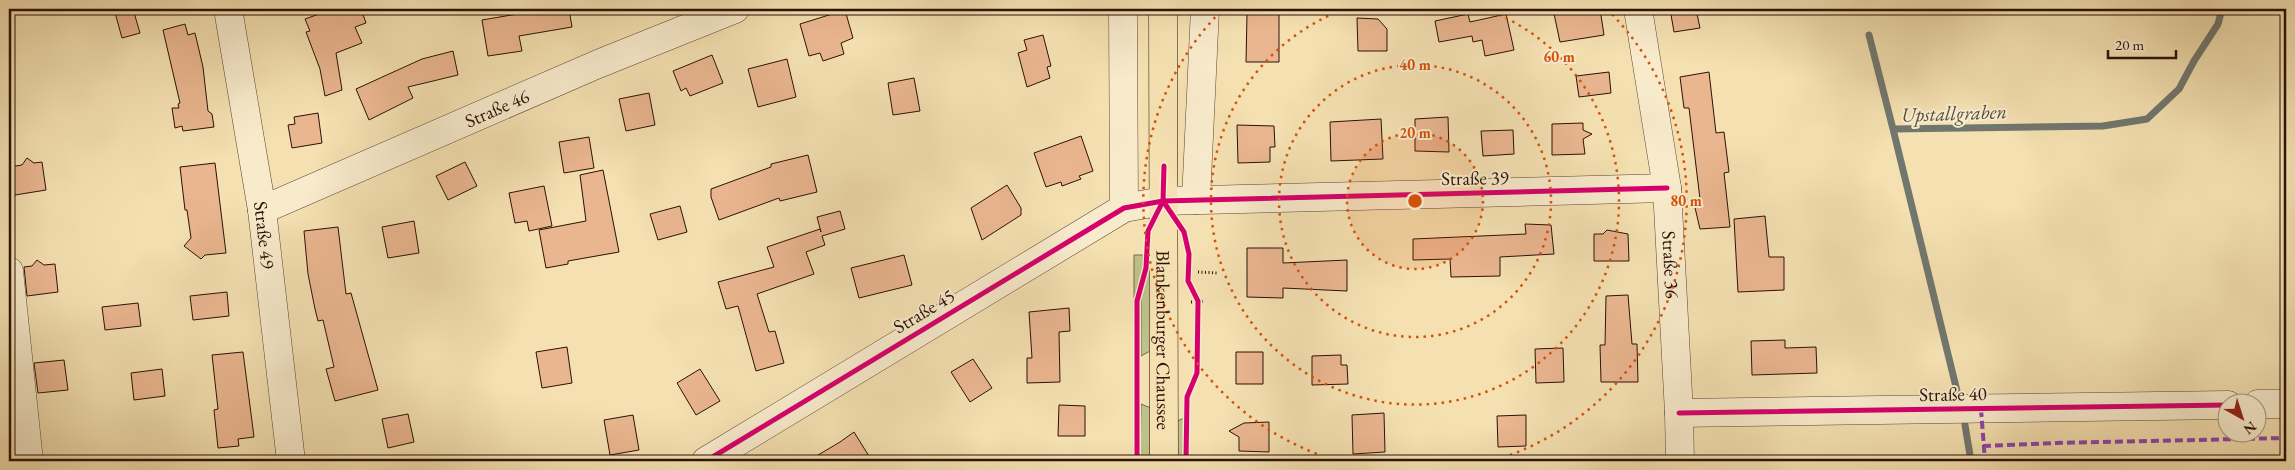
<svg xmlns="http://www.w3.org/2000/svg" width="2295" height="470" font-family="'EB Garamond',serif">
<rect width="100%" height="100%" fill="#f4e0b1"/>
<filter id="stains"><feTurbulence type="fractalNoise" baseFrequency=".004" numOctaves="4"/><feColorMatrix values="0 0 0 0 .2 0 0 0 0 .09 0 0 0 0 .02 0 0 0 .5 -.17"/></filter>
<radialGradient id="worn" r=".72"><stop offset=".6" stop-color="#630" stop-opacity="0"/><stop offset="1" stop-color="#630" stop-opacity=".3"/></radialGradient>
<path fill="#bcc28a" stroke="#746a48" d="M1134,255H1143V268L1134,298Z
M1149,269L1152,270V350L1141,356V297Z
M1141,404L1151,408V457L1140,461Z
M1184,418L1183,461L1173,457L1175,422Z"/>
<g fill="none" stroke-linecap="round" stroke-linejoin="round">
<path stroke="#71776f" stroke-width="7" d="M1869,35L1893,129
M1957,391L1893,129L2103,126L2147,119L2179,89L2194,61L2218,24L2222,9
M1965,425L1971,461"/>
</g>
<path fill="#eab690" stroke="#2b1106" d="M114,9H133L140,33L122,38Z
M333,9H361L366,23L355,27L362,43L336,53L342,90L325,96L320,69L306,32L310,31L305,19Z
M535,9H569L572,27L519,36L522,51L488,56L482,20L535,11Z
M1553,9H1600L1604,35L1560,42Z
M1670,9H1696L1700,28L1674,32Z
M845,10L853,38L841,43L844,54L823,61L820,53L809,56L800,24Z
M1247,14H1279V62H1246Z
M1468,14L1470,22L1506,14L1514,50L1485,56L1482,40L1473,42L1472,36L1439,42L1435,21Z
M1357,18L1378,19L1387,29V51H1358Z
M185,24L188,35L195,33L203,67L208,111L212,114L214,127L183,131L182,126L175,128L172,108H179L178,104L180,103L163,30Z
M1043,35L1051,66L1047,67L1050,78L1027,87L1018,53L1027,50L1024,40Z
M453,51L458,75L408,87L413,98L369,120L356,89L422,59Z
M712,55L723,83L690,96L686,88L681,91L673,71Z
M787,59L796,97L758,107L748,69Z
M1609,72L1611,93L1579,97L1576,76Z
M1709,72L1716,133L1724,132L1729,172L1724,173L1730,227L1700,229L1693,199H1700L1689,108H1684L1680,77Z
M914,78L920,111L893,115L888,83Z
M649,93L655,125L626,131L619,99Z
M318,113L322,143L292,148L288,125L295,124L294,117Z
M1448,117L1449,152L1415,151V119Z
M1381,119L1383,159L1331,161L1330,122Z
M1583,123V130L1592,134L1583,139L1585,154L1552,155V124Z
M1237,125L1274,126L1275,147H1270V162L1238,163Z
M1513,130L1514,154L1483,156L1481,131Z
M1081,136L1093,171L1079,176L1081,179L1062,186L1061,182L1046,187L1034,153Z
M589,137L594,168L564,173L559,142Z
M808,155L817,192L780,201L779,198L719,220L711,197V189L771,167V164Z
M27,158L34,163L42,162L46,190L15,195L10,167L22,165Z
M465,162L477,186L448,200L436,176Z
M215,163L226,253L205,255L201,259L184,246L191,238L187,210H185L180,167Z
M603,170L619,252L568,261V264L546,268L539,230L586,221L580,175Z
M1007,185L1021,208V215L982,240L971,208Z
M544,186L552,226L529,231L527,221L515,223L509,193Z
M680,206L687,232L658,240L650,214Z
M840,211L845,229L822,236L825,245L806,252L814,274L757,294L769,332L775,331L784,363L756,371L738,306L726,309L718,282L774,267L767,247L820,229L821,232L817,217Z
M1765,216L1769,257H1784V290L1738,292L1734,219Z
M414,221L419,253L388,258L382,227Z
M1525,224L1551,225L1554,254L1500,257V276L1451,277L1450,259L1413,260V239L1526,234Z
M338,227L346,294L351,293L378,390L335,401L326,369L334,367L323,320L318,321L315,309L308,274L304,231Z
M1607,230L1628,234L1629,261H1594V234H1603Z
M1247,248H1283V263L1347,260V291L1283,288V298L1247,297Z
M904,255L912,285L859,298L851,268Z
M37,260L44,265L55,264L58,292L27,296L24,267L32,266Z
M227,292L229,316L193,320L190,296Z
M1628,295L1632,344H1637L1638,382H1601L1600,345H1605L1606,296Z
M138,303L141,326L105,330L102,307Z
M1069,308L1070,331L1059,332L1060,382L1027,383V358H1032L1029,312Z
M1785,340V348L1816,347L1817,373L1752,375L1751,341Z
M567,347L572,383L542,388L536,352Z
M1563,348L1564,382L1536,383L1535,349Z
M243,352L254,437L238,439L239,446L218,448L214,410L218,409L212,355Z
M1236,352H1263V384H1236Z
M1341,355V365H1347L1348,384L1312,385V356Z
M973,359L992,388L970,402L951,372Z
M64,360L68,390L38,393L34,363Z
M162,369L165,396L134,400L131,373Z
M700,369L720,401L696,415L677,383Z
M1059,405L1085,406V436H1058Z
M1384,413L1385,452L1353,454L1352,415Z
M408,414L414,442L388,448L382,419Z
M633,415L639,450L610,455L604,420Z
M1526,415V446L1498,447L1497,416Z
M1269,422V452L1239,451V437L1229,431L1244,423Z
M854,432L872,461H808L840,442Z"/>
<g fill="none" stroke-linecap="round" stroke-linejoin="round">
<g stroke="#5d4531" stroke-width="29">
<g id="minor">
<path id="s1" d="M228,9L262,210L291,461"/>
<path d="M1123,9L1124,208"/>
<path id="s2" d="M1638,9L1667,188L1679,413L1680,461"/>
<path d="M1196,200L1205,9"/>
<path id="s3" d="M262,210L598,64L735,9"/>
<path d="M9,271L29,461"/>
<path d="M2258,404H2286"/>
<path d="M1679,413L2228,405"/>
<path d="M706,461L1124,208L1163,201L1667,188"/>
</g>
</g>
<g stroke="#2b1106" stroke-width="29">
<g id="major">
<path id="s4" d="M1163,9L1164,461"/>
</g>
</g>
<path stroke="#2b1106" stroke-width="3" stroke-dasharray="1 2.5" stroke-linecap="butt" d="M1198,272L1218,273
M1191,302L1205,301"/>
<use href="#minor" stroke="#f8ebcc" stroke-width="28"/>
<use href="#major" stroke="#f4e0b1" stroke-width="28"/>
<path stroke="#8e44ad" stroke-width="4" stroke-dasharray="8 4" stroke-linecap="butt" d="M1981,409L1985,461
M1983,446L2056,443L2286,438"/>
<g stroke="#f8ebcc" stroke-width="8">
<path id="cycleway" d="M1163,201L1184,232L1189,254L1188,281L1198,301L1197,373L1187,397L1186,461
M1679,413L2228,405
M706,461L1124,208L1163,201L1667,188
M1137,461V301L1146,268L1148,231L1163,201L1164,166"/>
</g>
<use href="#cycleway" stroke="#d6006c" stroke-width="5"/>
</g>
<circle cx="1415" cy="201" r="68" fill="#d5520b" fill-opacity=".12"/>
<g fill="none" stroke="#d5520b" stroke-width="2.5" stroke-dasharray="2.5 5">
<circle cx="1415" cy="201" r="68"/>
<circle cx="1415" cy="201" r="136"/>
<path d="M1485 9A204 204 0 1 1 1345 9"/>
<path d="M1338 461A271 271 0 0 1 1223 9M1607 9A271 271 0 0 1 1492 461"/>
</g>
<g text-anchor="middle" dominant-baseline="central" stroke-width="4" stroke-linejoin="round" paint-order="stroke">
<g font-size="19" fill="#2b1106" stroke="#f8ebcc">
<text stroke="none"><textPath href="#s3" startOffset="256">Straße 46</textPath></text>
<text transform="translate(1475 178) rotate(-1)">Straße 39</text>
<text stroke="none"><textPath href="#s1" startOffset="229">Straße 49</textPath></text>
<text stroke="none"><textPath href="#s2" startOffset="258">Straße 36</textPath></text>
<text transform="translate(924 311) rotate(-31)">Straße 45</text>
<text stroke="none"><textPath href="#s4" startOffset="331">Blankenburger Chaussee</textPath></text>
<text transform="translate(1953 394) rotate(-1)">Straße 40</text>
</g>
<g font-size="20" font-style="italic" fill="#544c43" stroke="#f8ebcc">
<text transform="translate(1954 113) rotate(-2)">Upstallgraben</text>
</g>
</g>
<circle cx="1415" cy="201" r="8" fill="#d5520b" stroke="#f8ebcc" stroke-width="2.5"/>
<g font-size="15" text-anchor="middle" font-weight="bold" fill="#d5520b" stroke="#f8ebcc" stroke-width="4" stroke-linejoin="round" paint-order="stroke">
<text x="1559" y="62">60 m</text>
<text x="1415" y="70">40 m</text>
<text x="1415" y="138">20 m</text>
<text x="1686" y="206">80 m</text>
</g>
<rect width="2295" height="470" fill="none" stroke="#f4e0b1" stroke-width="30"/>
<rect x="10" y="10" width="2275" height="450" fill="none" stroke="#2b1106" stroke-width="2.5"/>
<rect x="15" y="15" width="2265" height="440" fill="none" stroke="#2b1106"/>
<g transform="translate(2242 418) rotate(141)"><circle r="24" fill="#f8ebcc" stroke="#a6947d"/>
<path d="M0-4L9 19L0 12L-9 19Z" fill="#8f2418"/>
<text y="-8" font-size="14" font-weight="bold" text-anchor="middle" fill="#2b1106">N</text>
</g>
<path d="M2108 50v8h68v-8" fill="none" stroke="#2b1106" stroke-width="2.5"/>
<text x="2115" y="50" font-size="15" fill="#2b1106" stroke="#f8ebcc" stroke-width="4" paint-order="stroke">20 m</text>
<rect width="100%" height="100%" filter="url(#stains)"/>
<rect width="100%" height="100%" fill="url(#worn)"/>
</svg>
